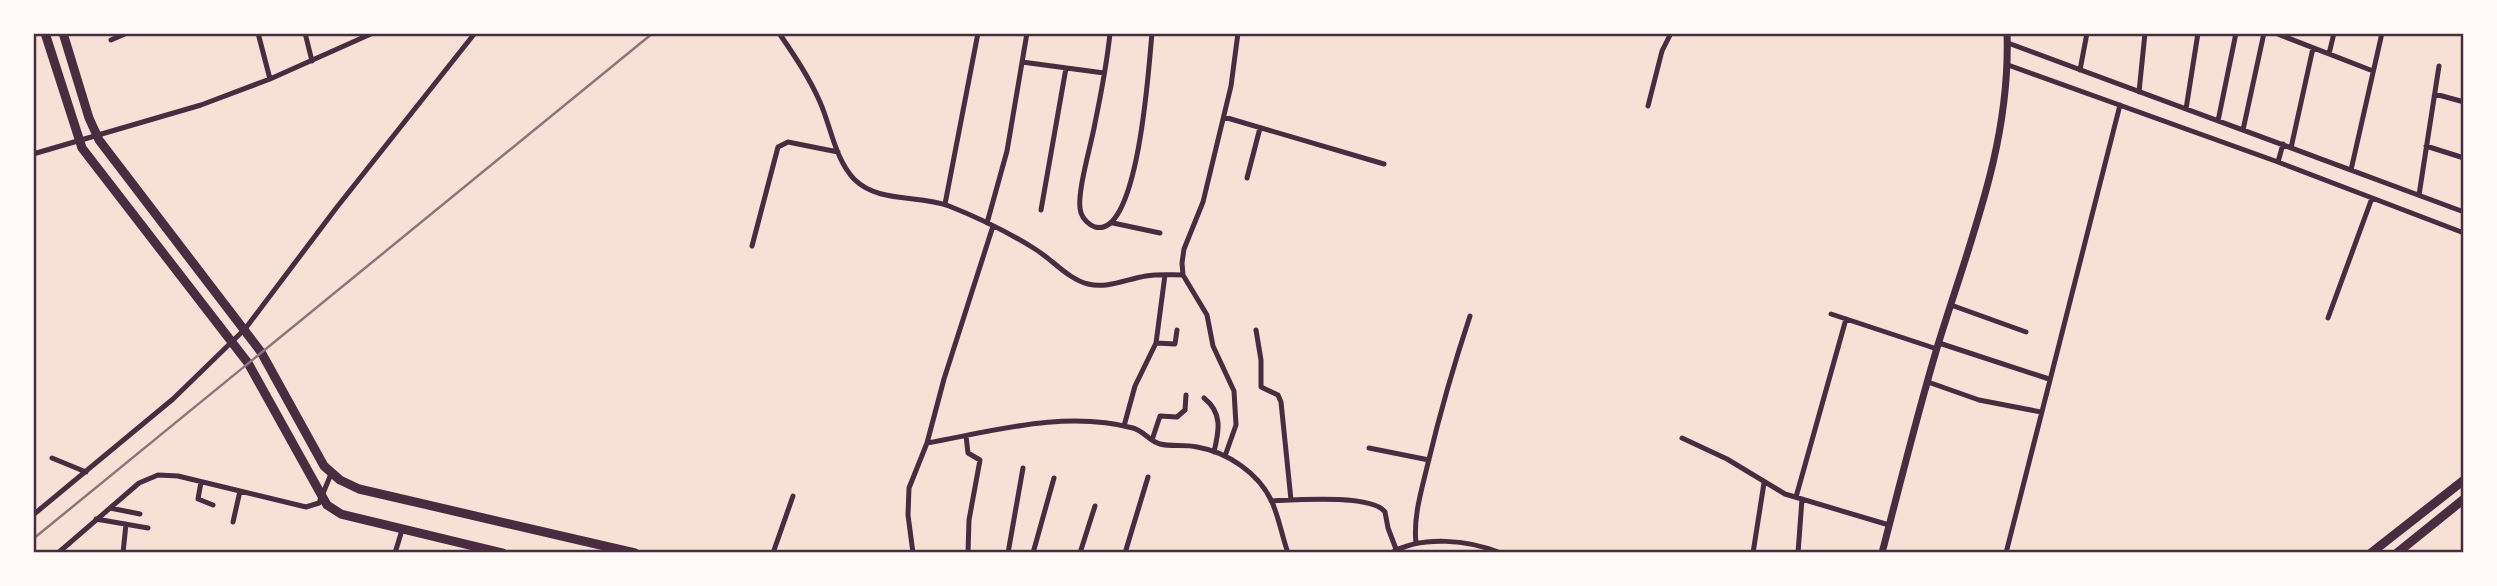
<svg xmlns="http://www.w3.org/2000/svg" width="2497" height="586" font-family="Manrope,sans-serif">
<rect width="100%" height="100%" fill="#f7e1d7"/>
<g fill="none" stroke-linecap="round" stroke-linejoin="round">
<path stroke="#4a2c40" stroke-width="5" d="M258,33L270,79
M305,33L312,61
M779,33C794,55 809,77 820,102C831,127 835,159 854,179C879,204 919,194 949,206C979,218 1008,232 1035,249C1053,260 1068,279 1088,284C1107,289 1127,279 1146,276C1158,274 1170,275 1183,275
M1110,33C1107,63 1101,94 1095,123C1092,142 1075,197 1081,213C1083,219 1089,225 1095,227C1139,239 1149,62 1152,33
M2275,33L2373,71
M111,40L127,33
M2008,43L2464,212
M2329,54L2334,33
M1022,62L1104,73
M2008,65L2278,162L2464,233
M2080,70L2087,33
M2139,92L2145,33
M2435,94L2464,102
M1648,106L1662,51L1671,33
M2186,109L2198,33
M1224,117L1384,164
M2218,121L2236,33
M2243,130L2264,33
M2426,146L2464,158
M2291,148L2313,48
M33,154L201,105L270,79L373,33
M2278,162L2283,144
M2351,170L2382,33
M1247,178L1260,128
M2419,195L2439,66
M945,204L978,33
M1041,210L1066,68
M987,223L1007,151L1027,33
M1113,223L1160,233
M752,246L778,147L788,142L838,152
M1951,305L2026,332
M1831,314L1937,349
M2328,318L2372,198
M1256,330L1261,360V387L1278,395L1281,402L1291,500
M1156,343L1175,344L1177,330
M1939,343L2049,379
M1928,382L1979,400L2041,412
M1204,398C1223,413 1219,431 1214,452
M1124,426L1135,386L1156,343L1165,275
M966,436L968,453L980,460L969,520L968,553
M1682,438L1727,459L1785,494L1889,525
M1152,440L1160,416L1177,417L1185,410L1186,395
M927,443C994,431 1065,410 1133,428C1144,431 1149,441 1160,444C1171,447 1185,444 1197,447C1227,452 1259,473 1272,502C1279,518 1282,536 1288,553
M1369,448L1429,460
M1225,456L1236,425L1234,391L1213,346L1207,315L1183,275L1182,263L1184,249L1203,202L1231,86L1238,33
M52,458L86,472
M201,482L198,499L213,505
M1796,497L1846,319
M1271,501C1294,500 1372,494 1385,512L1388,528L1396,549
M110,508L140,514
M33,515L173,399L245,329L337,207L475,33
M96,519L148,528
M233,522L240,491
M1416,543C1413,516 1422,489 1428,463C1440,413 1454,364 1470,316
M58,553L139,483L158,475L178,476L306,507L319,503L331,474
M123,553L126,524
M395,553L402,530
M773,553L793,496
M913,553L908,515L909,488L927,443L944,379L993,226
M1008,553L1023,468
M1033,553L1054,478
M1080,553L1095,506
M1125,553L1148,477
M1391,553C1422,535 1469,540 1501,553
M1753,553L1764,483
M1798,553L1802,499
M2006,553L2120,105"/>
<path stroke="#4a2c40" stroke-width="7" d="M1882,553C1900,484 1917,415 1937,348C1969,243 2011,144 2007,33"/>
<path stroke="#4a2c40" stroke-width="9" d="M45,33L82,148L248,363L327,505L341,514L503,553
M63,33L89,118L99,140L261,352L324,466L340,480L359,489L635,553
M2371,553L2464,480
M2397,553L2464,499"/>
<path stroke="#8f747c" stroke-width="2.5" d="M33,539L653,33"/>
</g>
<rect width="2497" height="586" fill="none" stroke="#fffaf5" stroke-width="70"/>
<rect x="35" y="35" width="2427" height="516" fill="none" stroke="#4a2c40" stroke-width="2.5"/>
</svg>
